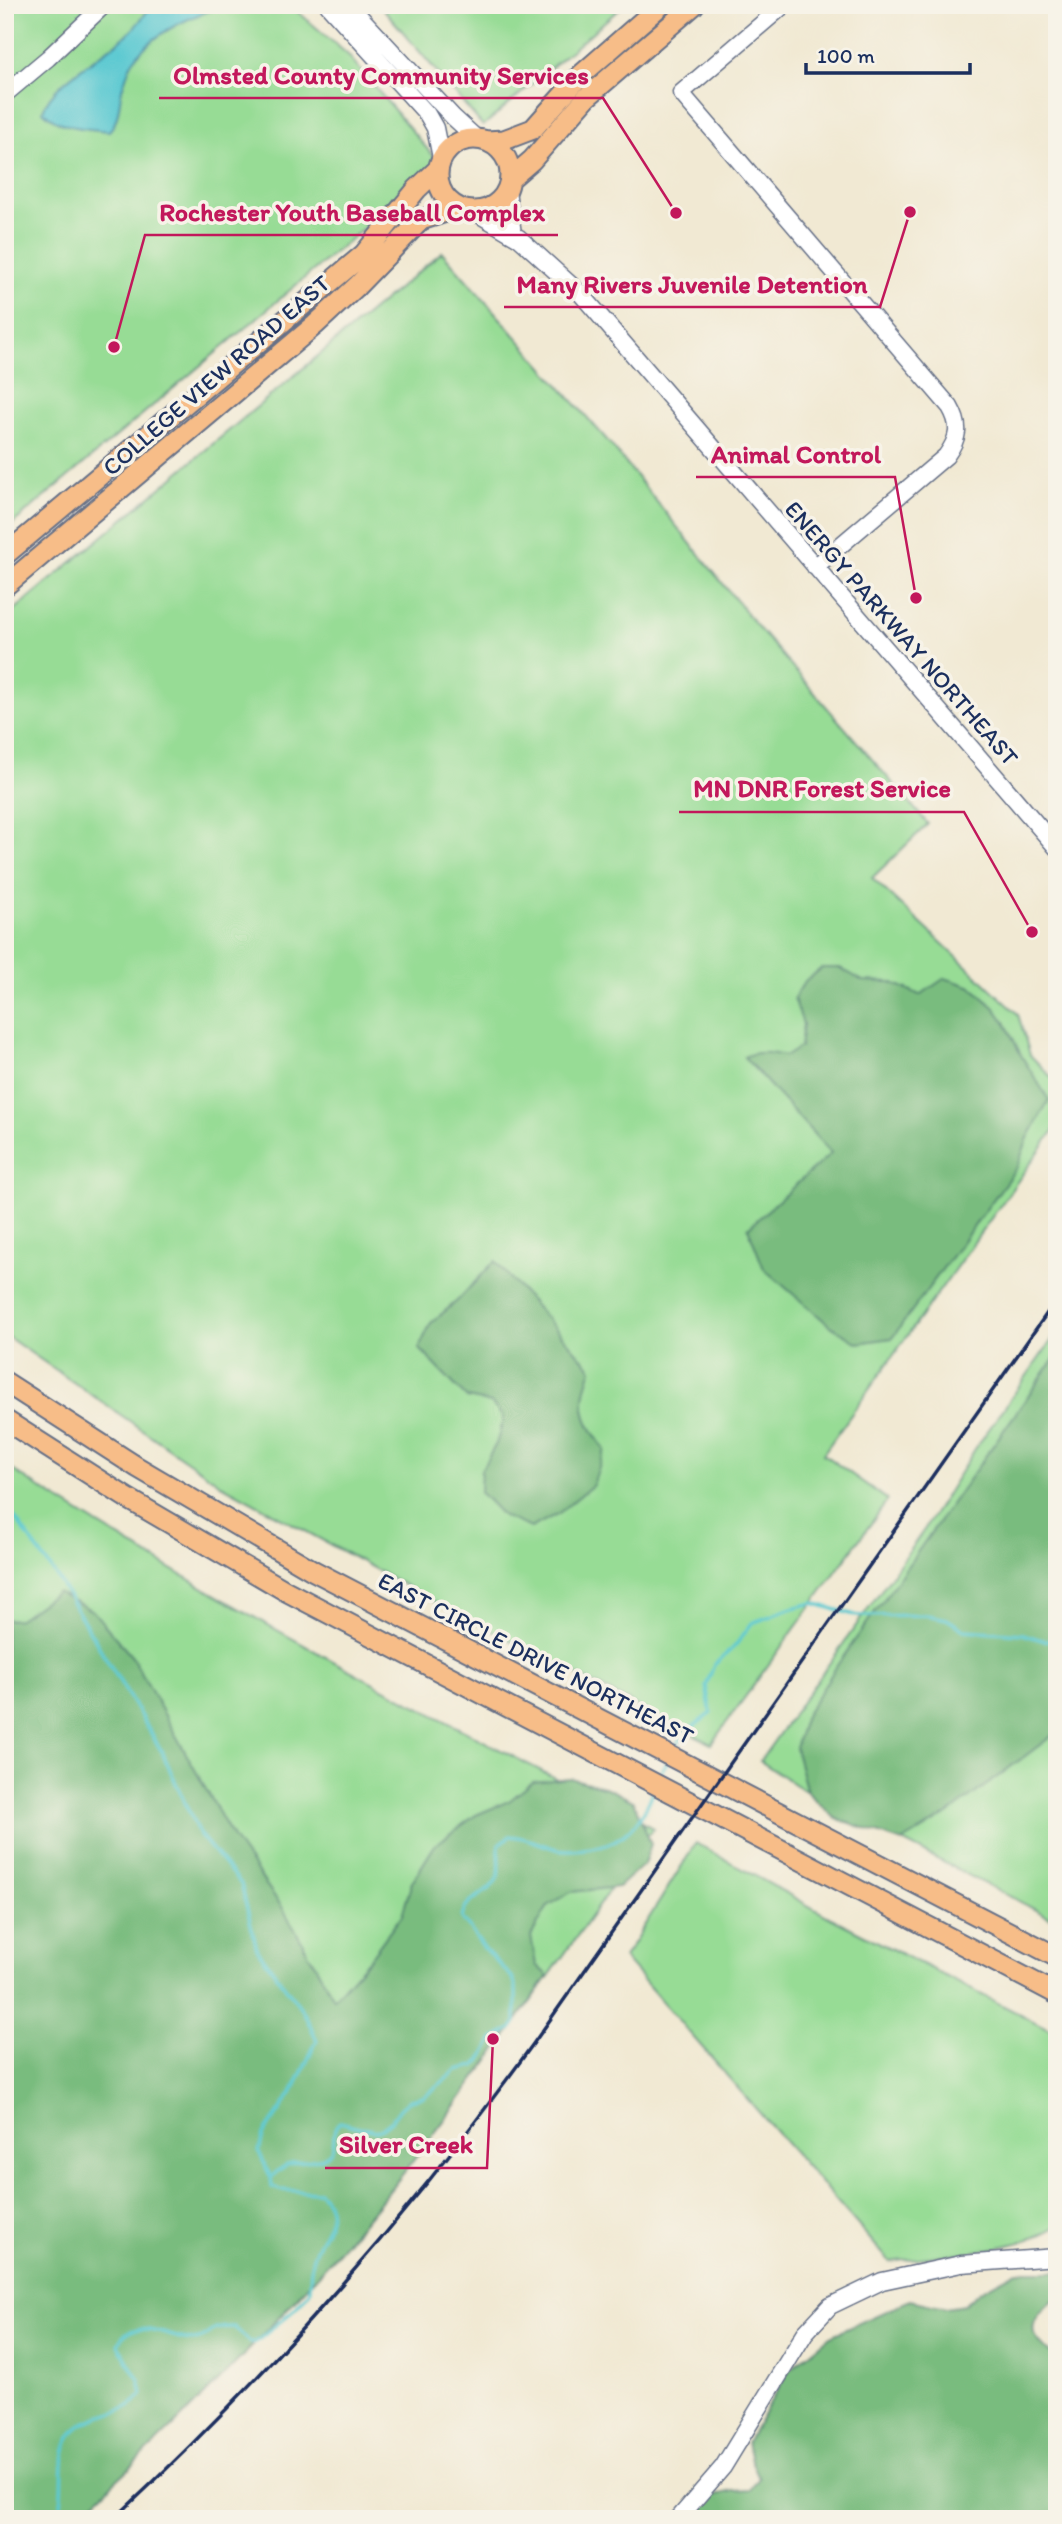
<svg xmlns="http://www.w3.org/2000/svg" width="1062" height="2524" font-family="Itim,sans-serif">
<rect width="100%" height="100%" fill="#f7f3e8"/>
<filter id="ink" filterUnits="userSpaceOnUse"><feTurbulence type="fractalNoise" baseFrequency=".0143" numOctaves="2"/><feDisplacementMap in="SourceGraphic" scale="14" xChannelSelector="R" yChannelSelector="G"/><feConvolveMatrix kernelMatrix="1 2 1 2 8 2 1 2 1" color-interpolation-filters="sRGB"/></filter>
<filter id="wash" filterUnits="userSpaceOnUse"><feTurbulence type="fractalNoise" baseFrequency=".00686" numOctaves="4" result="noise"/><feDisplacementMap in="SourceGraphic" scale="28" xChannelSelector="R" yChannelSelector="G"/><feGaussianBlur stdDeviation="1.57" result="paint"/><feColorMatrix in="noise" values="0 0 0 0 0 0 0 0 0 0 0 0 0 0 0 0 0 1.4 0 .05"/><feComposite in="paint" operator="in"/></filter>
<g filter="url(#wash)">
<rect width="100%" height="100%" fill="#f1e9d3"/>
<path fill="#97dc95" stroke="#59867a" stroke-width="2" d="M5,5H290L347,54L440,164L5,530Z
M380,5H624L483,126Z
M442,252L607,440L761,631L928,824L872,878L1018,1014L1030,1055L1057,1083V1126L823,1454L888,1500L711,1744L426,1597L225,1487L5,1335V618Z
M1057,1333V1921L807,1792L760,1761L926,1527L975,1449Z
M5,1465C212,1602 432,1716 653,1828C566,1951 481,2077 386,2195C291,2312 185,2418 75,2519H5Z
M696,1843L831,1918L1057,2033V2226C1016,2253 938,2254 890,2262L624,1958Z"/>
<path fill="#79bc7e" stroke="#4a766e" stroke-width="2" d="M822,968H840L863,981L891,982L920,995L945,978L972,987L995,1008L1005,1022L1022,1057L1049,1100L1028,1138L1017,1167L892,1338L858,1343L829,1325L764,1269L748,1228L831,1153L744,1057C758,1050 772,1053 786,1056L800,1047L803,1024L794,998L805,981Z
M495,1261L592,1369C578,1408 582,1417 605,1450L593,1485L559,1513L531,1528L504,1517L480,1492L481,1470L496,1444L504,1418L491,1403L467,1398L419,1348L431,1323L457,1301Z
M1057,1355V1732L948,1814L902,1842L835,1818L807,1792L795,1748L805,1716L838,1664Z
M57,1592L93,1611L133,1658L233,1838L282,1907L334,1998L370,1958L402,1915L412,1882L435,1845L476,1815L509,1801L533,1782L570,1778L607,1788L633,1801L651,1844L644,1864L618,1887L571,1892L548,1906L531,1936L536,1965L548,1976C495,2052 442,2127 383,2198C289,2312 185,2419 75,2519H5V1620L19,1619Z
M1017,2271H1057V2297C1026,2324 1025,2333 1057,2359V2519H684L703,2498L733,2491L750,2490L759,2478L751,2461L747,2442L789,2370L830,2336L910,2300L945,2308L964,2305L980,2291Z"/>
<path fill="#5cc9d1" stroke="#3c7c98" stroke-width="2" d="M153,5H230C198,12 153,32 133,61C129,67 126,78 123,86C118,101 121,119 109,131C86,128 60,129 43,111C51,81 110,53 132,30C140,22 145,13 153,5Z"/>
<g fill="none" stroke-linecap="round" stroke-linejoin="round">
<path stroke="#5cc9d1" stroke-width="3.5" d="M5,1504L57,1577L161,1750L199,1834L241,1884L257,1949L303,2011L317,2040L292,2093L263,2135L259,2152L271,2178
M673,1751L685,1733L711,1713L706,1686L714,1665L735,1646L752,1623L792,1608L813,1603L858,1616L927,1615L947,1619L964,1630L1023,1634L1045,1641L1057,1636
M657,1778L668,1761
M5,2510L24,2519
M56,2519C69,2496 55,2457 72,2434C88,2411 127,2418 142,2394L139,2380L118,2345C129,2313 172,2340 193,2340C203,2340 205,2335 212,2331C218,2328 227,2327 234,2327L251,2343L256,2342L295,2309L310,2291C310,2279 310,2269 313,2257C320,2233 345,2215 319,2192L280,2190L272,2187L271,2178C291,2152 316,2168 330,2152C338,2143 329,2130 340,2122L375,2131L382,2128L391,2121L400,2109L410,2100L424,2097L457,2070L475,2066L481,2060L493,2039L511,2029L516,2022V1987L513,1978L485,1950L462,1918C465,1896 490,1896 498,1877C502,1867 498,1855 499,1844L510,1836C528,1837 540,1845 557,1849C566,1851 576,1850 584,1849C622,1846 642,1823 654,1789"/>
</g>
</g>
<g filter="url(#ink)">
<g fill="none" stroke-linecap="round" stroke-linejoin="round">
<g stroke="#667087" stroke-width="19">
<path id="minor" d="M328,5L427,114L435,128L441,158
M349,5L453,117L477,139
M784,5L681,93L950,407C961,426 959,438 946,456L815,567
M5,94L48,58L104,5
M507,190L513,234
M475,212L519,238L582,295L1057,848
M678,2519L723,2467L805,2333L830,2306L882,2281L961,2264L1057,2257"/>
</g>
<g stroke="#667087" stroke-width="23">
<path id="major" d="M438 175a36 36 0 1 1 72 0a36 36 0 1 1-72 0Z
M486,141L504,140L533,129L581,75L661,5
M510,179L532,160L587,97L694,5
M5,555L364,254L417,189L437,170
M5,586L315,325L357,286L421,220L458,208
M5,1382L137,1467L314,1571L1057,1957
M5,1420L127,1498L286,1591L1057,1994"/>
</g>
<use href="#minor" stroke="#fff" stroke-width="16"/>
<use href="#major" stroke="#f7bd88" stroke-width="19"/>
<path stroke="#1b2f5e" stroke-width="3.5" d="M114,2519C269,2375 409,2216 533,2044L1057,1299"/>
</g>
</g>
<g text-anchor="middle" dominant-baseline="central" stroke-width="7" stroke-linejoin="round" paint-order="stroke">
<g font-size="24" fill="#1b2f5e" stroke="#f7f3e8">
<text transform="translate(216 375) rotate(-41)">COLLEGE VIEW ROAD EAST</text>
<text transform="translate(902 633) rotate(49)">ENERGY PARKWAY NORTHEAST</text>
<text transform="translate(536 1658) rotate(27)">EAST CIRCLE DRIVE NORTHEAST</text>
</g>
</g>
<path fill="none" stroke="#c2185b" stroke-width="2.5" d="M676 213L603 98H159M114 347L145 235H558M910 212L880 307H504M916 598L895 477H696M1032 932L964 812H679M493 2039L487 2168H325"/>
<g fill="#c2185b" stroke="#f7f3e8" stroke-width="2.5">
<circle cx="676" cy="213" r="7"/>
<circle cx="114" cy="347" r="7"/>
<circle cx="910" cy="212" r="7"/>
<circle cx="916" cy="598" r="7"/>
<circle cx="1032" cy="932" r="7"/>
<circle cx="493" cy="2039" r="7"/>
</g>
<g font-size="26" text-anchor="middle" font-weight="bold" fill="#c2185b" stroke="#f7f3e8" stroke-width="7" stroke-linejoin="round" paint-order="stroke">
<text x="381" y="84">Olmsted County Community Services</text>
<text x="352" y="221">Rochester Youth Baseball Complex</text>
<text x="692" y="293">Many Rivers Juvenile Detention</text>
<text x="796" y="463">Animal Control</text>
<text x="822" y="797">MN DNR Forest Service</text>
<text x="406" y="2153">Silver Creek</text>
</g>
<rect width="1062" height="2524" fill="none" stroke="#f7f3e8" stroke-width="28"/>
<path d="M806 63v10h164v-10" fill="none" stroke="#1b2f5e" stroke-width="3.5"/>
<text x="817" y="63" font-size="21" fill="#1b2f5e" stroke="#f7f3e8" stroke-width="5" paint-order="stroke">100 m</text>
</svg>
